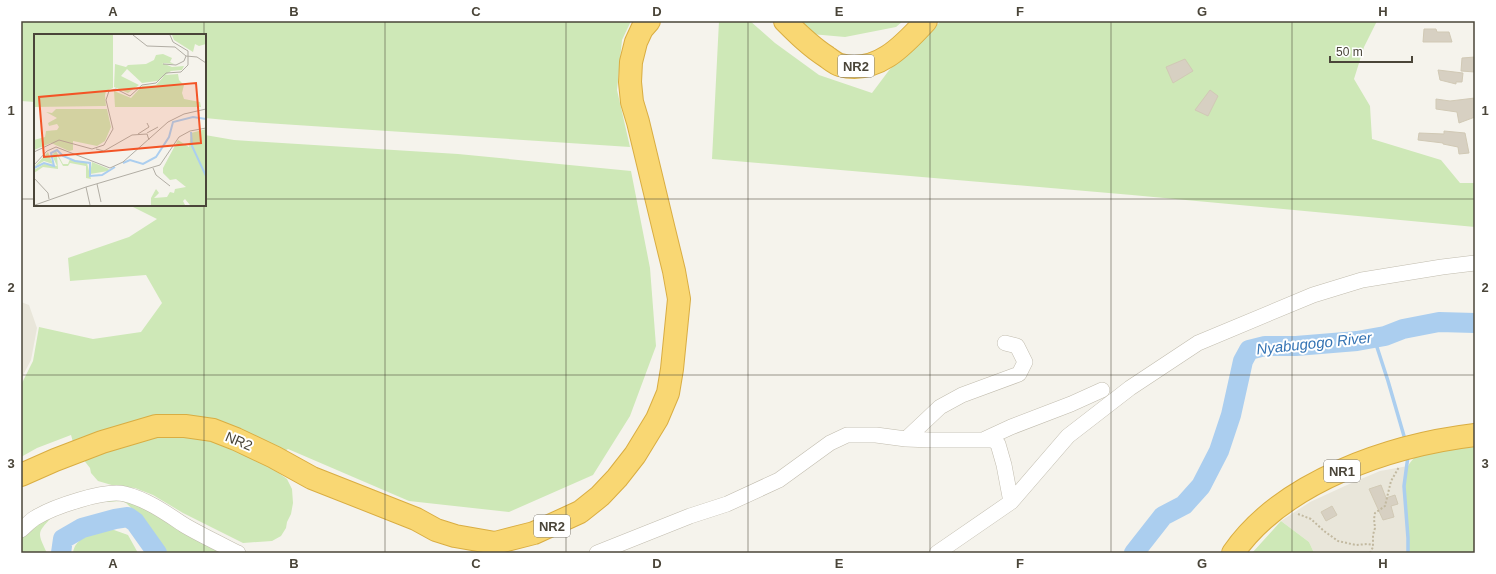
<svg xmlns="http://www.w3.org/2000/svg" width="1496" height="574" font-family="Helvetica,sans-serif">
<rect width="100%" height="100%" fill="#f5f3ec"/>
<path fill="#e9e6da" d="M21,302L29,305L37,328L31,360L21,379Z
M1408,466L1404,486L1408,538V553H1314L1309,542L1281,521L1310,502L1347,485L1380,471Z"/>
<path fill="#cee8b7" d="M21,21H631L622,40L617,90L630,147L236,121L205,118V35H35V102L21,101Z
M719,21H750L775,43L819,75L872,93L890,69L941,21H1377L1364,47L1354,79L1370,106L1372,139L1441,160L1460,183H1475V227L1132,195L712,159Z
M795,21H903L896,27L845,37L811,34Z
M205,135L234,140L458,154L631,171L650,268L656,346L630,416L593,475L509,512L409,501L288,449L274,457L206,435L262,461L287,479L292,489L293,503L291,514L287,522L286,528L281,536L272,541L243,543L183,513L153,495L135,488L115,486L98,481L91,473L90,468L75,449L71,435L37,448L21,457V385L33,361L39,327L93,339L141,332L162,303L146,275L70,281L68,258L129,237L157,219L129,205H205Z
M1475,444V553H1408C1409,530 1399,485 1408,466C1410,462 1413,459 1416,456Z
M120,497L234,553H169L157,545L152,537L144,520L126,503L121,501L107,502L106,501Z
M52,517C37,533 37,532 47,553H21V539L35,524Z
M1281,521L1309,542L1314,553H1252Z
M99,530H114L128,535L138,553H73C75,539 88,535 99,530Z"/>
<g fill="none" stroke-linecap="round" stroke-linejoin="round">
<path stroke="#abceef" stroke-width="3.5" d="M1374,338L1388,381L1404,436
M1408,553V538L1404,486L1408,456"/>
<path stroke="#abceef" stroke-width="20" d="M61,553L63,539L82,528L115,519L128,517L135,522L157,553
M1134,553L1163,516L1184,505L1201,486L1219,451L1231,415L1243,361L1249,350L1265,346H1296L1357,341L1385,336L1403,329L1439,322L1475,323"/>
</g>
<path fill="#d7d0c2" stroke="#d1c9b5" d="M1424,29H1436L1437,32H1449L1452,42H1423Z
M1475,57V72L1461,71L1462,58Z
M1185,59L1193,71L1173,83L1166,67Z
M1438,70L1463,73L1462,82H1456V84L1440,80Z
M1210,90L1218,96L1208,116L1195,110Z
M1475,98V117L1459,123L1457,112L1436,109V99L1450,101Z
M1444,131L1465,133L1469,153L1459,154L1458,147L1443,144V143L1418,140L1419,133L1444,134Z
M1381,485L1386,498L1395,495L1398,504L1391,506L1394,517L1383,520L1369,489Z
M1332,506L1337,515L1326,521L1321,512Z"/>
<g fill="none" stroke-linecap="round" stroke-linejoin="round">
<g stroke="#c1bcae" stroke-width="16">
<path id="minor" d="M906,439L940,407L962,395L1019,374L1025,362L1017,346L1005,343
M985,439L1011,427L1071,404L1102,390
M21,530C26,526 30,521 35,518C53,507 105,489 125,494C146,499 166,513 184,525C201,535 220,544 238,553
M597,553L690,516L727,504L779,480L830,443L847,435H876L906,439L931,440H993L998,444L1004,465L1011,502
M937,553L1011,502L1068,436L1130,388L1198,343L1313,295L1362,280L1442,267L1475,263"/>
</g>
<g stroke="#d9ad42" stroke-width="24">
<path id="highway" d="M785,21C798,34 811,47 827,57C831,60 836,64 840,65C877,75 904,45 926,21
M21,475L55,460L102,442L156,426H185L213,430L236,439L274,457L312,478L416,519L436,530L455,536L495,543L534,533L580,512L600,496L617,478L635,455L657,419L668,393L672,369L679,299L674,271L664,230L638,122L632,102L630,82L631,62L636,42L642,29L649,21
M1233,553C1283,481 1391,445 1475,435"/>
</g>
<path stroke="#c2b9a0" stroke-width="2" stroke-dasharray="2 2" stroke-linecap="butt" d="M1298,514L1311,519L1324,531L1338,541L1356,545L1367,544L1373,545
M1370,553L1373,547V535L1375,528L1374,519L1375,513L1385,506L1391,481L1399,467"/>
<use href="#minor" stroke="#fff" stroke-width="15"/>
<use href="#highway" stroke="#f9d773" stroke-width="22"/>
</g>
<path fill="none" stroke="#4a4539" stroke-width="1" stroke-opacity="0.55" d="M204,21V35M385,21V553M566,21V553M748,21V553M930,21V553M1111,21V553M1292,21V553M21,199H35M205,199H1475M204,205V553M21,375H1475"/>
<g text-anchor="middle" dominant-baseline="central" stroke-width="4" stroke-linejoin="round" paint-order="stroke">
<g fill="#fff" stroke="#807d74" stroke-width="1">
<rect x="838" y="55" width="36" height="22" rx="3"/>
<rect x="1324" y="460" width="36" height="22" rx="3"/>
<rect x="534" y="515" width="36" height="22" rx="3"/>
</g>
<g font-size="13" font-weight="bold" fill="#4a4539">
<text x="856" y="66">NR2</text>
<text x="1342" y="471">NR1</text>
<text x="552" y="526">NR2</text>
</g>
<g font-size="14" fill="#4a4539" stroke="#fff">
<text transform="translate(239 441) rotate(23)">NR2</text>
</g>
<g font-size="15" font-style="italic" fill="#3574b4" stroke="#fff">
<text transform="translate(1314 343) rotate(-6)">Nyabugogo River</text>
</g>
</g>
<g transform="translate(34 34)">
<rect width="172" height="172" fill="#f5f3ec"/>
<path d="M0,1H79V54L72,57L71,61L72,72L0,73ZM138,1H172V10L165,12L161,10L159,18L140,6ZM129,20L138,24L136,28L140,30L128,29L138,33L150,32L148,36L137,37L123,47L108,49L93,35L87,42L105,51L94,59L80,53L81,30L92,33L94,31L112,30L120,26L122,21ZM144,40L145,46L150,51L148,59L150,65L166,68L167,73H81L80,57L97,64L108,52L122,51L131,41ZM22,75H73L77,93L71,107L63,112L39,107V116L35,117L17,109L0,116V106L11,103L12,97L23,96L25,93L23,90L15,92L14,89L23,84L12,78L18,79ZM172,95V171H156L151,165L149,167L151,171H117V164L122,155L125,159L120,164L133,163L136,158L140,159L141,155L152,153L142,145L136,146L129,139V134L144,106L155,113L157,99ZM22,117L29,130H34L36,125L53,129L57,145L52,144V132L36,129L34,132H29L23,121L24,135L9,133L0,139V136L10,130L23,132L18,121ZM14,118L19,130L10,127L0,133ZM58,128L75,135L74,137L56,140Z" fill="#cee8b7"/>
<path fill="none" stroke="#abceef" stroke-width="2" d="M157,98L158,112L172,142M89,129L96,126L109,130L122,123L135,103L139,88L159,83L172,85M0,134L10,129L20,132L17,119L23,116L29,122L41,127L56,129V142L68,141L81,133"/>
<path fill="none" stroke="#b1ada4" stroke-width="1" d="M99,1L113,12L141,13L152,22L163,23L172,29M129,30L142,31L150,27L152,22M113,99L124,93M104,100L115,93L113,89M62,115L70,117L98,101L113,100L115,106M0,118L25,106L58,115L70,111L79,95L72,66L75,57L82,55L96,62L108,51L122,49L132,39L147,38L154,31V17L139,8L136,1M0,131L13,117L22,113L76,134L89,128L134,88L150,80L172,75M119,134L122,141L136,152M0,144L14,159L15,165M63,150L67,168M52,153L56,171M1,171L52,153L126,131L145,103L156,97L172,94"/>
<path fill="#f35426" fill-opacity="0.15" stroke="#f35426" stroke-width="2" d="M162,49L167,109L10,123L5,63Z"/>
<rect width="172" height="172" fill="none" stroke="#4a4539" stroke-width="2"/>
</g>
<rect width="1496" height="574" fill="none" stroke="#ffffff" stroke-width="44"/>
<path d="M1330 56v6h82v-6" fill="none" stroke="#4a4539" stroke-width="2"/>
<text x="1336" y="56" font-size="12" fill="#4a4539" stroke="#ffffff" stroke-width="3" paint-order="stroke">50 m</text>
<rect x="22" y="22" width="1452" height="530" fill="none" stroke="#4a4539" stroke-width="1.5"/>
<g font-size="13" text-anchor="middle" font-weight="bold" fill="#4a4539">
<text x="113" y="16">A</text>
<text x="294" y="16">B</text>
<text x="476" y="16">C</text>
<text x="657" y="16">D</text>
<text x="839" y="16">E</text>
<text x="1020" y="16">F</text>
<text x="1202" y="16">G</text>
<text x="1383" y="16">H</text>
<text x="11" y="115">1</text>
<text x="1485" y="115">1</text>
<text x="11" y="292">2</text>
<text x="1485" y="292">2</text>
<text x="11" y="468">3</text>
<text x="1485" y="468">3</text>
<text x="113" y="568">A</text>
<text x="294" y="568">B</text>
<text x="476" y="568">C</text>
<text x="657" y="568">D</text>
<text x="839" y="568">E</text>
<text x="1020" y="568">F</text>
<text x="1202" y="568">G</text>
<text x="1383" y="568">H</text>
</g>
</svg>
